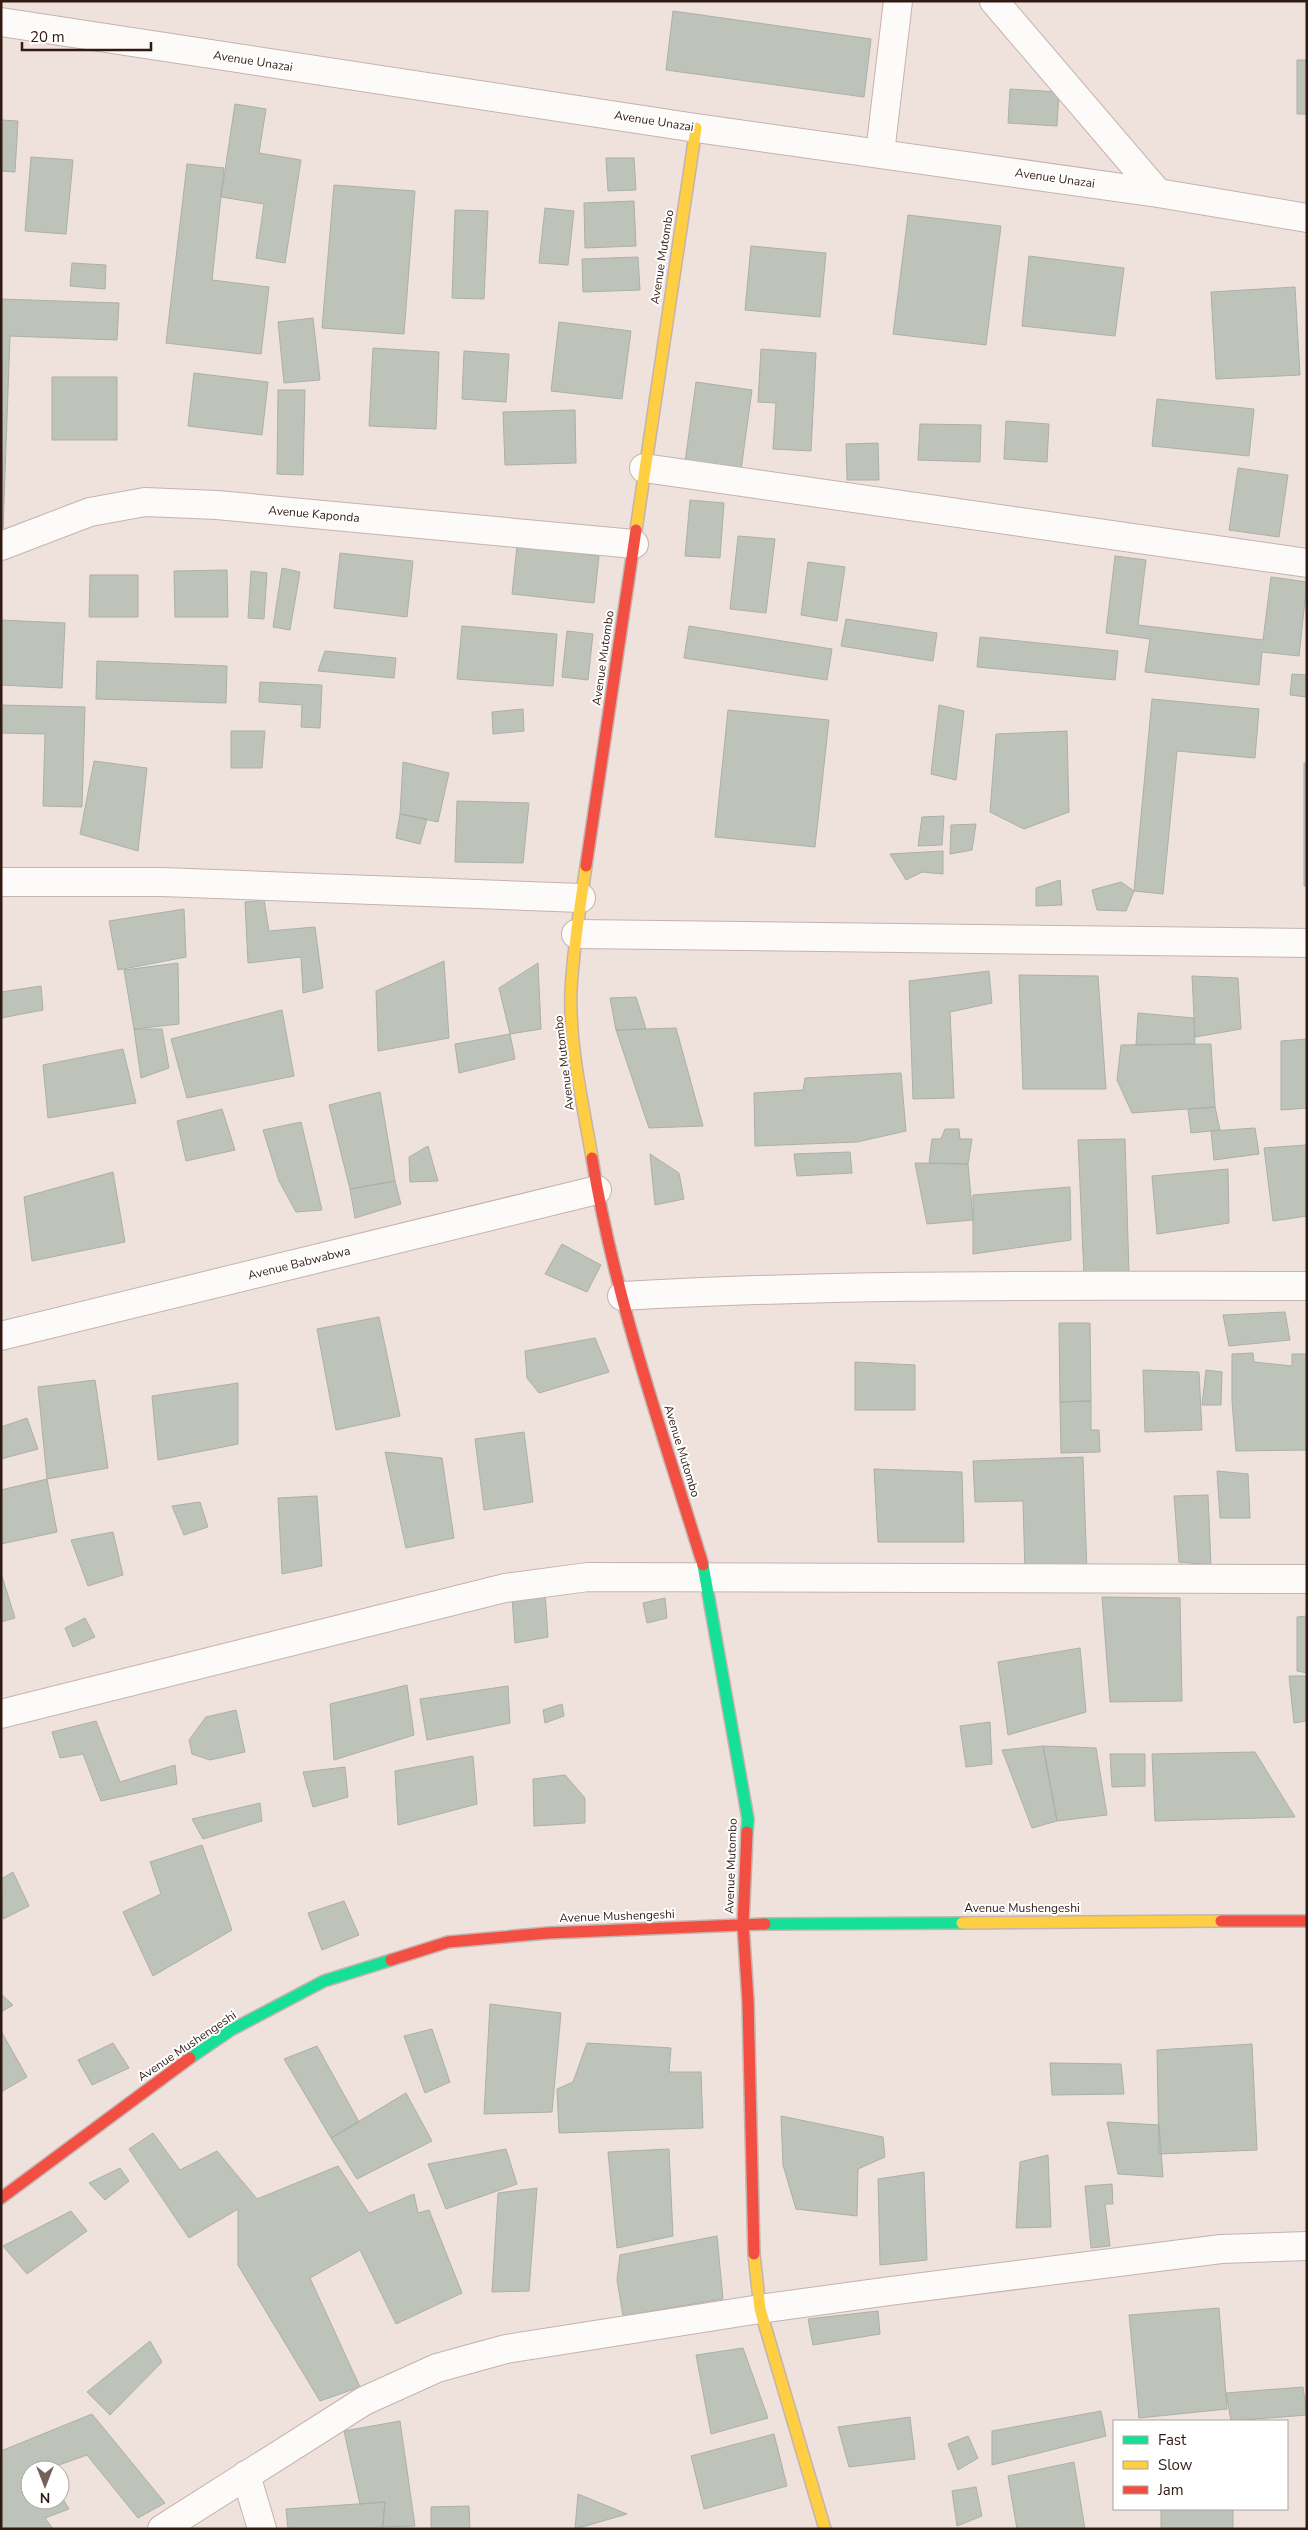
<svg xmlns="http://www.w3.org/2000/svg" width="1308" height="2530" font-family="'Nunito Sans',sans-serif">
<rect width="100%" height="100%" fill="#efe1dc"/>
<path fill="#bec3ba" stroke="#abb0a8" d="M673,11L871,39L864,97L666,70Z
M1297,60H1307V114H1297Z
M1010,89L1059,92L1057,126L1008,123Z
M235,104L266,109L259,153L301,160L285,263L256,258L264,204L221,197Z
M1,120L18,121L15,172L1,171Z
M31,157L73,160L66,234L25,231Z
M606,158H634L636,190L608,191Z
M187,164L224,168L212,280L269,287L261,354L166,343Z
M334,185L415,191L404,334L322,328Z
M634,201L636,246L585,248L584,203Z
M545,208L574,211L568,265L539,263Z
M455,210L488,211L484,299L452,298Z
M908,215L1001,226L986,345L893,334Z
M751,246L826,253L820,317L745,310Z
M1029,256L1124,268L1115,336L1022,326Z
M638,257L640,290L583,292L582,259Z
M72,263L106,265L105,289L70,286Z
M1295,287L1300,375L1216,379L1211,292Z
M1,299L119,303L117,340L10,336L3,529Z
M313,318L320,380L284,383L278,322Z
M559,322L631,331L622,399L551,391Z
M373,348L439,352L436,429L369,426Z
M761,349L816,353L811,451L773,449L776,403L758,402Z
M464,351L509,354L506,402L462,399Z
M194,373L268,382L262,435L188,426Z
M52,377H117V440H52Z
M696,382L752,390L741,470L685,462Z
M278,390H305L303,475L277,474Z
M1157,399L1254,409L1249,456L1152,446Z
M575,410L576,463L505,465L503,412Z
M1006,421L1049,424L1047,462L1004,459Z
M920,424L981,425L980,462L918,460Z
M878,443L879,480H847L846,444Z
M1238,468L1288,475L1279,537L1229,530Z
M690,500L724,503L720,558L685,556Z
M738,536L775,539L766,613L730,609Z
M517,546L599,556L594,603L512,594Z
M340,553L413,561L407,617L334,608Z
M1115,556L1146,560L1138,625L1263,640L1271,577L1307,582L1299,656L1262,652L1259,685L1145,672L1150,639L1106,633Z
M808,562L845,567L837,621L801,615Z
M282,568L300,572L290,630L273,627Z
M227,570L228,617H175L174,571Z
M251,571L267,573L264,619L248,618Z
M90,575H138V617H89Z
M846,619L937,633L933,661L841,646Z
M1,620L65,623L62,688L1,685Z
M462,626L557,634L553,686L457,679Z
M689,626L832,649L827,680L684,658Z
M567,631L593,634L588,680L562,677Z
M980,637L1118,651L1115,680L977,667Z
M325,651L396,658L394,678L318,671Z
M97,661L227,666L226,703L96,699Z
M1292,674L1307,675V697L1290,695Z
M260,682L322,685L320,728L301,727L302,705L259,702Z
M1152,699L1259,709L1255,758L1177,751L1163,894L1134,891Z
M1,705L85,707L82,807L43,806L45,734L1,733Z
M939,705L964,711L956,780L931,774Z
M523,709L524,731L493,734L492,712Z
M728,710L829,720L815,847L715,837Z
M231,731H265L262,768H231Z
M1067,731L1069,812L1024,829L990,812L996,734Z
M94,761L147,768L138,851L80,834Z
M403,762L449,773L438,822L400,814Z
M1304,763H1307V886H1304Z
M457,801L529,803L523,863L455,862Z
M400,814L427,819L420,844L396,838Z
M944,816L942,845L918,846L922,817Z
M976,824L972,850L950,854L951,825Z
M943,851V874L922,872L906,880L890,854Z
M1060,880L1062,905L1036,906V888Z
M1121,882L1134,891L1126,911L1097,910L1092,890Z
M264,900L269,931L315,927L323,988L303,993L301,957L248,963L245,902Z
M184,909L186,957L118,970L109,921Z
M444,961L449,1038L378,1051L376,991Z
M178,963L179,1024L134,1029L124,970Z
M538,963L541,1029L510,1034L499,988Z
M989,971L992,1003L950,1012L954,1098L913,1099L909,981Z
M1019,975L1098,976L1106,1089H1023Z
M1192,976L1238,978L1241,1029L1195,1037Z
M41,986L43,1010L1,1018V992Z
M636,997L646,1029L616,1030L610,998Z
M282,1010L294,1076L187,1098L171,1039Z
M1138,1013L1194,1018L1195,1044L1136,1045Z
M676,1028L703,1126L649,1128L616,1030Z
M134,1029H162L169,1068L141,1078Z
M510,1034L515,1059L459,1073L455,1044Z
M1307,1039V1108L1281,1110V1041Z
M1211,1044L1215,1107L1132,1113L1117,1080L1121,1045Z
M123,1049L136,1103L48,1118L43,1065Z
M901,1073L906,1131L857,1142L755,1146L754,1093L803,1090L805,1078Z
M380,1092L395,1181L350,1189L329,1105Z
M1215,1107L1220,1130L1191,1133L1188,1109Z
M222,1109L235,1150L186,1161L177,1121Z
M301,1122L322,1210L296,1212L279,1181L263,1130Z
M1255,1128L1259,1154L1214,1160L1211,1131Z
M945,1129H959L960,1139H972L968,1164L929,1163L932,1139H941Z
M1125,1139L1129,1274L1084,1276L1078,1140Z
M1307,1145V1216L1273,1221L1264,1148Z
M428,1146L438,1181L410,1182L409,1157Z
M850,1152L852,1173L797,1176L794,1154Z
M650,1154L679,1173L684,1199L655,1205Z
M915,1163L968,1164L973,1220L927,1224Z
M1228,1169L1229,1223L1157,1234L1152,1176Z
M113,1172L125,1242L32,1261L24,1197Z
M395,1181L401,1204L355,1218L350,1189Z
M1070,1187L1071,1240L973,1254V1195Z
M562,1244L601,1265L587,1292L545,1274Z
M1285,1312L1290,1340L1229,1346L1223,1315Z
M379,1317L400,1416L336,1430L317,1329Z
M1059,1323H1090L1091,1401L1060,1402Z
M595,1338L609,1372L539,1393L527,1378L525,1351Z
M1253,1353L1254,1362L1292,1366V1354H1307V1450L1236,1451L1232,1401V1354Z
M855,1362L915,1365V1410H855Z
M1143,1370L1199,1372L1202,1430L1145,1432Z
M1206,1370L1222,1372L1221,1405H1202Z
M95,1380L108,1468L47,1479L38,1387Z
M238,1383V1444L158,1460L152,1396Z
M1091,1401V1430H1099L1100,1452L1061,1453L1060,1402Z
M27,1418L38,1449L1,1459V1427Z
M524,1432L533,1502L484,1510L475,1439Z
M385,1452L442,1458L454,1538L406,1548Z
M1083,1457L1087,1572L1025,1574L1023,1501L975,1502L973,1461Z
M874,1469L962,1472L964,1542H878Z
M1217,1471L1248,1474L1250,1518H1220Z
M47,1479L57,1532L1,1544V1490Z
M1208,1495L1211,1565L1179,1562L1174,1496Z
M317,1496L322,1566L282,1574L278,1498Z
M200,1502L208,1527L184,1535L172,1506Z
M113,1532L123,1575L88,1586L71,1540Z
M1,1573L15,1618L1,1622Z
M545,1592L548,1637L515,1643L512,1596Z
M1102,1597L1180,1598L1182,1701L1110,1702Z
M665,1598L667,1618L647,1623L643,1603Z
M1307,1616V1673L1297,1671V1617Z
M85,1618L95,1637L73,1647L65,1628Z
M1080,1648L1086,1712L1008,1735L998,1662Z
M1289,1676H1307V1721L1294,1723Z
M407,1685L414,1735L334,1760L330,1704Z
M508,1686L510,1723L427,1740L420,1699Z
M562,1704L564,1716L545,1723L543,1710Z
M236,1710L245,1752L210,1760L192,1754L189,1740L206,1717Z
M96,1721L120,1782L175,1765L177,1784L101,1801L83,1754L60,1758L52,1732Z
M990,1722L992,1764L966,1767L960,1726Z
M1043,1746L1096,1748L1107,1815L1057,1821Z
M1043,1746L1057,1821L1032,1828L1002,1750Z
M1255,1752L1295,1817L1155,1821L1152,1754Z
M1110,1754H1145V1786L1112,1787Z
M473,1756L477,1804L398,1825L395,1771Z
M345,1767L348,1797L313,1807L303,1772Z
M565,1775L585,1798V1823L534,1826L533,1779Z
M260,1803L262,1821L203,1839L192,1819Z
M202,1845L232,1930L153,1976L123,1912L161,1894L150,1862Z
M13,1872L29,1906L3,1919L1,1879Z
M344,1901L359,1935L322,1950L308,1913Z
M1,1994L13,2005L1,2012Z
M490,2004L561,2013L552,2112L484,2114Z
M432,2029L450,2082L425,2093L404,2036Z
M1,2031L27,2077L1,2092Z
M113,2043L129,2068L92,2085L78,2060Z
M587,2043L671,2048L669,2072H701L703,2128L559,2133L557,2089L573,2082Z
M1252,2044L1257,2150L1159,2154L1157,2050Z
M317,2046L359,2122L331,2138L284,2059Z
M1050,2063L1121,2064L1124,2094L1052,2095Z
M406,2093L432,2141L357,2179L331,2138Z
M781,2116L883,2137L885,2157L858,2169L857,2216L796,2209L783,2165Z
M1107,2122L1159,2125L1163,2177L1118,2174Z
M153,2133L180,2170L217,2151L257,2199L338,2166L369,2213L414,2194L418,2213L429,2210L462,2293L396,2324L360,2250L310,2278L360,2387L320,2401L238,2265V2209L189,2238L129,2149Z
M506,2149L517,2184L446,2209L428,2164Z
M669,2149L673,2236L617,2248L608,2152Z
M1048,2155L1051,2227L1016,2228L1020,2162Z
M120,2168L129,2181L105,2200L89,2183Z
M924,2172L927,2260L880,2265L878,2179Z
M1112,2184L1113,2204H1105L1110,2246L1091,2248L1085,2186Z
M537,2188L529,2291L492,2292L498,2193Z
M71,2211L87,2231L27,2274L3,2246Z
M717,2236L723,2299L623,2316L617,2280L620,2255Z
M1219,2308L1227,2409L1139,2418L1129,2315Z
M878,2311L880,2334L813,2345L808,2319Z
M150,2341L162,2362L110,2415L87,2392Z
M743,2348L768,2418L711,2434L696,2355Z
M1303,2387L1307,2415L1231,2421L1226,2393Z
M1101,2411L1106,2436L992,2465V2431Z
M92,2414L165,2503L138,2518L87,2455L45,2470H30V2500H60V2494L69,2509L45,2518L53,2529H1V2451Z
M910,2417L915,2459L849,2467L838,2427Z
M400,2421L415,2526L383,2527L385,2502L360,2504L344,2431Z
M774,2434L787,2486L704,2509L691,2456Z
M968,2436L978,2458L958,2470L948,2444Z
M1074,2462L1085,2529H1017L1008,2476Z
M976,2487L982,2516L957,2526L952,2491Z
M578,2494L627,2514L575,2529Z
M385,2502L382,2529H288L286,2509Z
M469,2506L470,2529H431V2507Z
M1161,2509H1233V2529H1161Z"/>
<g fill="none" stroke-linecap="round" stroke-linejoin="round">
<g stroke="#c5b3ad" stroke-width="30">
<path id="street" d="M994,1L1158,193
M1,22L696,128L1158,193L1307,218
M880,153L898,1
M644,468L1307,563
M1,546L90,512L145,502L217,505L634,544
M1,882H162L581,898
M576,934L1307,943
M622,1296C850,1283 1078,1286 1307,1286
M1,1336L597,1190
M1,1714L505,1588L588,1577L1307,1579
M246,2475L262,2529
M162,2529L364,2401L437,2368L506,2349L760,2309L890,2291L1221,2249L1307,2246"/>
</g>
<g stroke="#c5b3ad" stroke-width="14">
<path id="fast" d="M703,1565L748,1819L747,1832
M765,1924L962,1923
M190,2058L231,2030L324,1981L391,1960"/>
</g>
<g stroke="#c5b3ad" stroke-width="14">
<path id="slow" d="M636,530L696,128
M586,866C580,907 573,949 571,991C569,1046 583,1103 592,1158
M962,1923L1221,1921
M754,2254L760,2309L825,2529"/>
</g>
<g stroke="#c5b3ad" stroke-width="14">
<path id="jam" d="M586,866L636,530
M592,1158C614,1296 662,1431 703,1565
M747,1832L743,1924L748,2001L754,2254
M1221,1921H1307
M391,1960L448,1942L548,1933L765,1924
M1,2198L190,2058"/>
</g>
<use href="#street" stroke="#fdfafa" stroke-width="28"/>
<use href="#fast" stroke="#16e098" stroke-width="11"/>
<use href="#slow" stroke="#ffcf43" stroke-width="11"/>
<use href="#jam" stroke="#f24e42" stroke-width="11"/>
</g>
<g text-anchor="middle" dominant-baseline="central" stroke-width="4" stroke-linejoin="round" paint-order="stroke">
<g font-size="12" fill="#311a12" stroke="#fff">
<text transform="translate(253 61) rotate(9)">Avenue Unazai</text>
<text transform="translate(654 121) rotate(9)">Avenue Unazai</text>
<text transform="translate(1055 178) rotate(8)">Avenue Unazai</text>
<text transform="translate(662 257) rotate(-81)">Avenue Mutombo</text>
<text transform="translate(314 514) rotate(5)">Avenue Kaponda</text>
<text transform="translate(603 658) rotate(-82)">Avenue Mutombo</text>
<text transform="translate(564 1063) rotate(-97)">Avenue Mutombo</text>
<text transform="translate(299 1263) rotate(-14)">Avenue Babwabwa</text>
<text transform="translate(682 1451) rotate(73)">Avenue Mutombo</text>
<text transform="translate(731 1866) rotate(-88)">Avenue Mutombo</text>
<text x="1022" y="1908">Avenue Mushengeshi</text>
<text transform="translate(617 1916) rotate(-2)">Avenue Mushengeshi</text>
<text transform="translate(187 2046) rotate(-34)">Avenue Mushengeshi</text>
</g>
</g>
<rect width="1308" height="2530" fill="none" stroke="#311a12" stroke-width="5"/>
<rect x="1113" y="2420" width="175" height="90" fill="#ffffff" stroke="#ada3a0"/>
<rect x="1123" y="2436" width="25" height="8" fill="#16e098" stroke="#ada3a0"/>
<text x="1158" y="2445" font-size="15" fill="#311a12">Fast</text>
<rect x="1123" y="2461" width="25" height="8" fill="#ffcf43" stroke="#ada3a0"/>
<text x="1158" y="2470" font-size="15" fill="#311a12">Slow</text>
<rect x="1123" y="2486" width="25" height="8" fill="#f24e42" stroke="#ada3a0"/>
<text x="1158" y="2495" font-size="15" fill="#311a12">Jam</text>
<g transform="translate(45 2485) rotate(180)"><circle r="24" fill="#ffffff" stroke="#ada3a0"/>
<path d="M0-4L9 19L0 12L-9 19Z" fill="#746059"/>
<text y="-8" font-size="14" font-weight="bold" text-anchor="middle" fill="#311a12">N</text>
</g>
<path d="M22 42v8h129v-8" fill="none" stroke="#311a12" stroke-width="2.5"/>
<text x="30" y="42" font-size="15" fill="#311a12" stroke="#ffffff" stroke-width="4" paint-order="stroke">20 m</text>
</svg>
